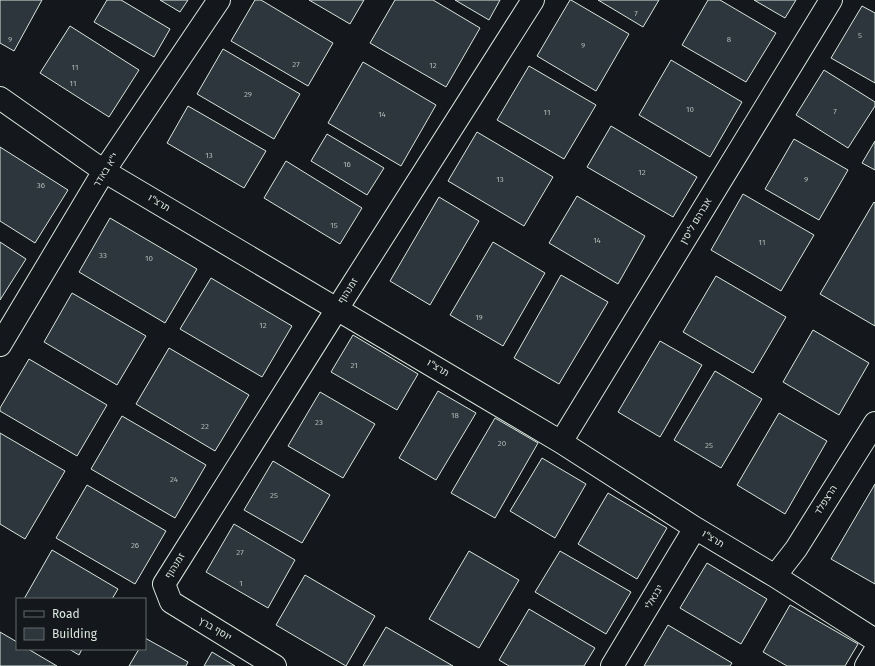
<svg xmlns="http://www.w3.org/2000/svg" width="875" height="666" font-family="'Fira Sans',Heebo,sans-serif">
<rect width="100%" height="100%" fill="#14181c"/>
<path fill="#2c363c" stroke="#d8e6dc" d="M0,0H42L14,51L0,43Z
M107,0H121L170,29L154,57L94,22Z
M160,0H188L180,12Z
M255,0H261L333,43L308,86L231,41Z
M309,0H364L350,24Z
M395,0H433L480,28L446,87L370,43Z
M455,0H500L489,20Z
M570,0H571L629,34L596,91L537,56Z
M598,0H659L643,27Z
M708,0H720L776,33L746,82L682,45Z
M754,0H796L785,18Z
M862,6L875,13V83L831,58Z
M70,26L139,70L109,117L40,73Z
M223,49L300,94L274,139L197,94Z
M671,60L742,102L710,157L639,115Z
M363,62L436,105L401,166L328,123Z
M529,66L596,105L564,159L497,120Z
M824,70L875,102V106L848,148L796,115Z
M188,106L266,151L244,188L167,143Z
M611,126L697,177L673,217L587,167Z
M477,132L553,177L524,226L448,181Z
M327,134L384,168L367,195L311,161Z
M794,139L848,170L819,220L765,189Z
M875,141V170L862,163Z
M0,147L68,190L35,243L0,221Z
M286,161L362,208L340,244L264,198Z
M743,194L814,235L781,291L711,250Z
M577,196L645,236L618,284L549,243Z
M439,197L479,221L430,305L390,281Z
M874,202L875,203V326L820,294Z
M110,218L197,269L165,323L79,272Z
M0,242L26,259L0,300Z
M493,242L545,273L503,346L450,315Z
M561,275L608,302L559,384L514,358Z
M716,276L786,317L753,373L683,332Z
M211,278L292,326L262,377L180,329Z
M72,293L146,336L117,385L44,342Z
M813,330L869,363L839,415L783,382Z
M353,335L418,374L397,410L331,372Z
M660,341L702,365L660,437L618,412Z
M169,348L249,395L215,451L136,404Z
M29,359L107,405L77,456L0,411V408Z
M715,371L762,399L721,468L674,440Z
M438,391L476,413L436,480L399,458Z
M320,392L375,424L343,478L288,446Z
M779,413L827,441L785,514L737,485Z
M122,416L206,465L175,518L91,469Z
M495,418L538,443L495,518L451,493Z
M0,433L65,471L25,539L0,524Z
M542,458L586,484L555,538L510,511Z
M273,461L330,495L302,543L244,510Z
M875,484V584L831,559Z
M87,485L166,531L135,584L56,538Z
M608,493L667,528L637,579L578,544Z
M234,524L295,560L268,608L206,572Z
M52,550L118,589L112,599H24Z
M469,551L519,580L479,648L429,619Z
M560,551L631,592L606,634L535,592Z
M707,563L767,599L741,644L680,608Z
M305,575L375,616L346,666L276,625Z
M790,605L858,644L845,666H787L763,652Z
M529,609L595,648L584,666H509L499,660Z
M668,625L732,663L730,666H644Z
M386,627L453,666H363Z
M0,632L17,642V649H28L57,666H0Z
M145,638L188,662L186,666H129L139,649H145Z
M69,649H82L79,655Z
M212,652L235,666H204Z"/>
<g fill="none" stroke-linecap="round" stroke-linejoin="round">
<g stroke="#d8e6dc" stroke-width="24">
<path id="minor" d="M0,98L104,171L561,442L695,528L775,576L875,640
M0,345L104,171L219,0
M561,442L831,0
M775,576L796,549L875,423
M275,666L171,602L164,584L337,309L533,0
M612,666L695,528
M866,666L875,651"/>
</g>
<use href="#minor" stroke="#14181c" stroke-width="22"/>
</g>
<g text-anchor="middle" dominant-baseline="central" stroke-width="3" stroke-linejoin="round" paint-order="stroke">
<g font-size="8" fill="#adbab4">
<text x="636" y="13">7</text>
<text x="860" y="35">5</text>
<text x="10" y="39">9</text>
<text x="729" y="39">8</text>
<text x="583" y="45">9</text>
<text x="296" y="64">27</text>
<text x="433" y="65">12</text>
<text x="75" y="67">11</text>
<text x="73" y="83">11</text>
<text x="248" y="94">29</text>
<text x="690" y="109">10</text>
<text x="835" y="111">7</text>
<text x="547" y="112">11</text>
<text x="382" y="114">14</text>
<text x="209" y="155">13</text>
<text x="347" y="164">16</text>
<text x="642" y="172">12</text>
<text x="500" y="179">13</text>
<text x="806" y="179">9</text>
<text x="41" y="185">36</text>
<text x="334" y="225">15</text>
<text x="597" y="240">14</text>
<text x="762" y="242">11</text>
<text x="103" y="255">33</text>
<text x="149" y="258">10</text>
<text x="479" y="317">19</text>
<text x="263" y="325">12</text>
<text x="354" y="365">21</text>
<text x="455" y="415">18</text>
<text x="319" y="422">23</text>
<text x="205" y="426">22</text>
<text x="502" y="443">20</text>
<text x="709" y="445">25</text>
<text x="174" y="479">24</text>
<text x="274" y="495">25</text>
<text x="135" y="545">26</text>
<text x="240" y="552">27</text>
<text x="241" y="583">1</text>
</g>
<g font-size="10" fill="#d8e6dc" stroke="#14181c">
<text transform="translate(106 170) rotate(-58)">י"א באדר</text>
<text transform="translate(159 203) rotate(31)">תרצ"ו</text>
<text transform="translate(696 221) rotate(-59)">אברהם ליסין</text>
<text transform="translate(348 291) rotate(-58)">זמנהוף</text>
<text transform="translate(438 368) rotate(31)">תרצ"ו</text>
<text transform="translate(826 500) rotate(-58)">הרצפלד</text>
<text transform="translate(713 539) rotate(31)">תרצ"ו</text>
<text transform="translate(175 566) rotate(-58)">זמנהוף</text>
<text transform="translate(654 597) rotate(-59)">יבנאלי</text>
<text transform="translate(215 629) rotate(31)">יוסף ברץ</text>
</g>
</g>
<rect x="16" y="598" width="130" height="52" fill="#14181c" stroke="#626a69"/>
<rect x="24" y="611" width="20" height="6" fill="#14181c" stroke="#626a69"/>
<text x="52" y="618" font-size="12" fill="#d8e6dc">Road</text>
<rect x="24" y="628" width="20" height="12" fill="#2c363c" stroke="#626a69"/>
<text x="52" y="638" font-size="12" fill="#d8e6dc">Building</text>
</svg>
